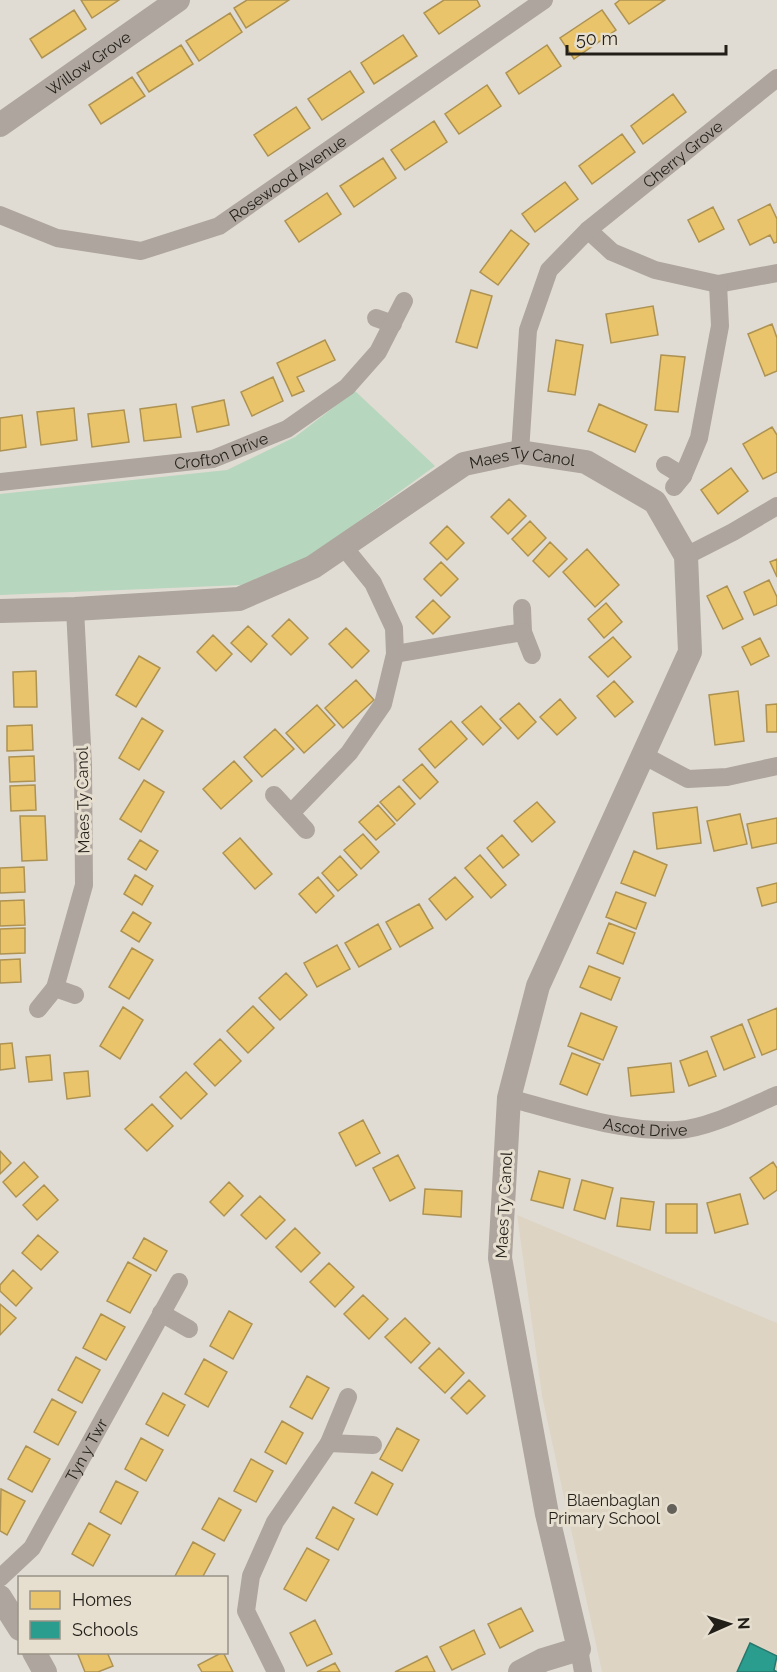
<svg xmlns="http://www.w3.org/2000/svg" width="777" height="1672" font-family="Raleway,sans-serif">
<rect width="100%" height="100%" fill="#e0dcd4"/>
<path fill="#ddd4c4" d="M517,1215L777,1323V1672H602L542,1396Z"/>
<path fill="#b6d6bd" d="M355,391L435,466L311,556L241,585L0,595V494L227,470L295,437Z"/>
<path fill="#e9c46a" stroke="#ad9252" stroke-width="1.5" d="M81,0H119L92,18Z
M247,0H289L246,28L234,8Z
M444,0H477L480,6L439,34L424,13Z
M620,0H665L629,24L615,4Z
M74,10L86,29L42,58L30,39Z
M602,10L616,30L574,59L560,38Z
M230,13L242,32L199,61L186,41Z
M403,35L417,56L374,84L361,63Z
M181,45L193,64L149,92L137,73Z
M547,45L561,66L519,94L506,73Z
M350,71L364,92L322,120L308,99Z
M132,77L145,96L101,124L89,105Z
M487,85L501,106L459,134L445,114Z
M673,94L686,112L643,144L631,126Z
M296,107L310,128L268,156L254,135Z
M434,121L447,142L405,170L391,150Z
M622,134L635,152L592,184L579,166Z
M383,158L396,178L354,207L340,186Z
M565,182L578,199L535,232L522,214Z
M327,193L341,214L299,242L285,221Z
M770,204L777,219V242L774,243L770,235L750,245L738,220Z
M713,207L724,229L699,242L688,220Z
M511,230L529,244L498,285L480,272Z
M471,290L492,296L477,348L456,342Z
M653,306L658,335L611,343L606,314Z
M772,324L777,338V371L765,376L748,334Z
M325,340L335,360L297,377L304,391L292,396L277,363Z
M556,340L583,345L575,395L548,391Z
M661,355L685,357L678,412L655,410Z
M273,377L283,401L252,416L241,392Z
M224,400L229,425L197,432L192,407Z
M176,404L181,437L144,441L140,409Z
M599,404L647,425L635,452L588,431Z
M74,408L77,440L41,445L37,412Z
M124,410L129,442L92,447L88,414Z
M22,415L26,447L0,451V418Z
M772,427L777,435V472L763,479L743,444Z
M731,468L748,491L718,514L701,490Z
M509,499L526,516L508,534L491,517Z
M530,521L546,538L528,556L512,539Z
M447,526L464,543L447,560L430,543Z
M550,542L567,559L549,577L533,561Z
M587,549L619,585L595,607L563,572Z
M777,559V577L770,562Z
M441,562L458,579L441,596L424,579Z
M769,580L777,597V605L754,615L744,592Z
M727,586L743,619L723,629L707,596Z
M433,600L450,617L433,634L416,617Z
M606,603L622,622L604,638L588,619Z
M289,619L308,638L291,655L272,636Z
M248,626L267,644L251,662L231,643Z
M346,628L369,651L352,668L329,644Z
M213,635L232,654L216,671L197,652Z
M613,637L631,657L608,677L589,657Z
M760,638L769,656L751,665L742,647Z
M139,656L160,668L136,707L116,695Z
M36,671L37,707H14L13,672Z
M356,680L374,700L343,728L325,708Z
M614,681L633,702L615,717L597,696Z
M738,691L744,741L715,745L709,695Z
M560,699L576,718L557,735L540,717Z
M519,703L536,722L518,739L500,719Z
M777,704V732H767L766,705Z
M317,705L335,725L304,753L286,733Z
M481,706L501,728L483,745L462,722Z
M142,718L163,731L139,770L119,758Z
M451,721L467,739L435,768L419,749Z
M32,725L33,750L7,751V726Z
M275,729L294,749L262,777L244,757Z
M34,756L35,781L10,782L9,757Z
M234,761L252,781L221,809L203,789Z
M422,764L438,782L420,799L403,780Z
M144,780L164,792L141,832L120,819Z
M35,785L36,810L11,811L10,786Z
M399,786L415,804L397,821L380,802Z
M537,802L555,822L532,842L514,821Z
M378,805L395,824L376,840L359,822Z
M697,807L701,843L657,849L653,813Z
M740,814L747,844L714,851L707,821Z
M20,816H45L47,860L22,861Z
M777,818V843L752,848L747,824Z
M363,834L379,852L361,869L344,850Z
M502,835L519,855L503,868L487,848Z
M240,838L272,874L255,889L223,853Z
M140,840L158,851L146,870L128,859Z
M634,851L667,865L655,896L621,883Z
M480,855L506,885L491,898L465,868Z
M340,856L357,875L338,891L322,873Z
M24,867L25,892L0,893V868Z
M135,875L153,886L142,905L124,894Z
M318,877L334,896L316,913L299,894Z
M455,877L473,897L446,920L429,899Z
M777,883V902L762,906L757,888Z
M616,892L646,903L636,929L606,917Z
M24,900L25,925L0,926V901Z
M419,904L433,928L400,947L386,922Z
M133,912L151,923L139,942L121,931Z
M609,923L635,933L623,964L597,953Z
M378,924L391,949L359,967L345,943Z
M25,928V953L0,954V929Z
M337,945L350,969L317,987L304,963Z
M132,948L153,960L129,999L109,987Z
M20,959L21,982L0,983V960Z
M589,966L620,978L611,1000L580,987Z
M286,973L307,995L280,1020L259,998Z
M253,1006L274,1028L248,1053L227,1031Z
M123,1007L143,1020L120,1059L100,1046Z
M777,1008V1049L762,1055L748,1020Z
M581,1013L617,1027L603,1060L568,1046Z
M742,1024L755,1057L724,1070L711,1037Z
M220,1039L241,1061L215,1086L194,1064Z
M12,1043L15,1068L0,1070V1044Z
M707,1051L716,1076L689,1086L680,1061Z
M572,1053L600,1064L587,1095L560,1084Z
M50,1055L52,1080L29,1082L26,1057Z
M671,1063L674,1092L631,1096L628,1068Z
M88,1071L90,1096L67,1099L64,1073Z
M186,1072L207,1094L181,1119L160,1097Z
M152,1104L173,1126L147,1151L125,1129Z
M363,1120L380,1153L356,1166L339,1133Z
M0,1151L11,1163L0,1174Z
M398,1155L415,1188L390,1201L373,1168Z
M24,1162L38,1177L16,1197L3,1182Z
M773,1162L777,1168V1190L764,1199L750,1178Z
M539,1171L570,1179L563,1208L531,1200Z
M582,1180L613,1188L605,1219L574,1210Z
M229,1182L243,1196L224,1216L210,1202Z
M44,1185L58,1200L37,1220L23,1205Z
M425,1189L462,1191L461,1217L423,1214Z
M740,1194L748,1224L715,1233L707,1203Z
M260,1196L285,1220L266,1239L241,1215Z
M621,1198L654,1202L650,1230L617,1226Z
M666,1204H697V1233H666Z
M295,1228L320,1253L301,1272L276,1247Z
M38,1235L58,1252L41,1270L22,1253Z
M144,1238L167,1251L156,1271L133,1258Z
M128,1262L151,1275L130,1313L107,1301Z
M329,1263L354,1287L335,1307L310,1282Z
M13,1270L32,1288L16,1306L0,1291V1285Z
M363,1295L388,1319L369,1339L344,1314Z
M0,1304L16,1318L0,1335Z
M229,1311L252,1324L233,1359L210,1346Z
M101,1314L125,1327L106,1360L83,1348Z
M405,1318L430,1343L411,1363L385,1337Z
M439,1348L464,1373L445,1393L419,1368Z
M76,1357L100,1370L82,1403L58,1390Z
M204,1359L227,1372L208,1407L185,1394Z
M307,1376L329,1388L312,1419L290,1407Z
M469,1380L485,1396L467,1414L451,1398Z
M163,1393L185,1405L168,1436L146,1424Z
M52,1399L76,1412L58,1445L34,1432Z
M282,1421L303,1433L286,1464L265,1452Z
M397,1428L419,1440L402,1471L380,1459Z
M141,1438L163,1450L146,1481L125,1469Z
M26,1446L50,1459L32,1492L8,1479Z
M251,1459L273,1471L256,1502L234,1491Z
M372,1472L393,1484L377,1515L355,1503Z
M116,1481L138,1492L121,1524L100,1512Z
M1,1489L25,1501L7,1535L0,1531Z
M219,1498L241,1510L224,1541L202,1529Z
M333,1507L354,1519L338,1550L316,1538Z
M89,1523L110,1535L93,1566L72,1554Z
M193,1542L215,1554L202,1578H174Z
M307,1548L329,1560L306,1601L284,1589Z
M521,1608L533,1631L500,1648L488,1624Z
M315,1620L332,1654L307,1666L290,1633Z
M474,1630L485,1654L452,1670L440,1647Z
M77,1652H107L113,1666L98,1672H85Z
M223,1652L233,1672H202L198,1665Z
M427,1656L435,1672H395Z
M335,1663L340,1672H317Z"/>
<path fill="#2a9d8f" stroke="#28776c" stroke-width="1.5" d="M750,1643L777,1656L774,1670L777,1672H737Z"/>
<g fill="none" stroke-linecap="round" stroke-linejoin="round">
<g stroke="#ada59e" stroke-width="18">
<path id="s1" d="M0,215L57,238L141,251L219,226L544,0"/>
<path d="M588,230L612,252L655,270L718,284L777,273"/>
<path d="M376,318L393,324"/>
<path id="s2" d="M520,452L528,330L549,270L588,230L777,78"/>
<path d="M665,465L683,476"/>
<path id="s3" d="M0,482L213,459L287,429L347,387L378,352L404,301"/>
<path d="M674,487L683,476L699,438L720,326L718,284"/>
<path d="M686,556L733,532L777,506"/>
<path d="M522,608L523,632L532,655"/>
<path d="M395,654L523,632"/>
<path d="M643,755L688,779L727,777L777,766"/>
<path d="M274,795L306,830"/>
<path d="M291,813L349,753L383,704L395,654L394,628L373,583L343,546"/>
<path d="M55,988L84,885L83,765L75,609"/>
<path d="M38,1009L55,988L75,995"/>
<path id="s4" d="M509,1098C561,1112 623,1133 677,1130C707,1129 749,1107 777,1095"/>
<path d="M161,1313L189,1329"/>
<path d="M329,1443L373,1445"/>
<path id="s5" d="M0,1578L32,1548L179,1282"/>
<path d="M579,1649L583,1672"/>
<path d="M276,1672L246,1611L251,1576L275,1522L329,1443L348,1397"/>
</g>
<g stroke="#ada59e" stroke-width="24">
<path id="s6" d="M0,125L178,0"/>
<path id="s7" d="M0,611L75,609L239,599L313,567L464,464L520,452L586,462L655,502L686,556L690,652L538,986L509,1098L500,1258L547,1514L579,1649L543,1660L520,1672"/>
<path d="M0,1597L20,1629"/>
<path d="M34,1652L45,1672"/>
</g>
</g>
<circle fill="#64615a" stroke="#e6dece" stroke-width="2" cx="672" cy="1509" r="6"/>
<g text-anchor="middle" dominant-baseline="central" stroke-width="6" stroke-linejoin="round" paint-order="stroke">
<g font-size="16" fill="#221f19" stroke="#e6dece">
<text stroke="none"><textPath href="#s6" startOffset="108">Willow Grove</textPath></text>
<text stroke="none"><textPath href="#s2" startOffset="363">Cherry Grove</textPath></text>
<text stroke="none"><textPath href="#s1" startOffset="312">Rosewood Avenue</textPath></text>
<text stroke="none"><textPath href="#s3" startOffset="224">Crofton Drive</textPath></text>
<text stroke="none"><textPath href="#s7" startOffset="562">Maes Ty Canol</textPath></text>
<text transform="translate(83 800) rotate(-91)">Maes Ty Canol</text>
<text stroke="none"><textPath href="#s4" startOffset="140">Ascot Drive</textPath></text>
<text transform="translate(504 1205) rotate(-87)">Maes Ty Canol</text>
<text stroke="none"><textPath href="#s5" startOffset="156">Tyn y Twr</textPath></text>
</g>
<g font-size="16" fill="#221f19" stroke="#e6dece" text-anchor="end">
<text x="660" y="1500">Blaenbaglan<tspan x="660" dy="18">Primary School</tspan></text>
</g>
</g>
<rect x="18" y="1576" width="210" height="78" fill="#e6dece" stroke="#989286" stroke-width="1.5"/>
<rect x="30" y="1591" width="30" height="18" fill="#e9c46a" stroke="#989286" stroke-width="1.5"/>
<text x="72" y="1606" font-size="18" fill="#221f19">Homes</text>
<rect x="30" y="1621" width="30" height="18" fill="#2a9d8f" stroke="#989286" stroke-width="1.5"/>
<text x="72" y="1636" font-size="18" fill="#221f19">Schools</text>
<g transform="translate(729 1624) rotate(87)" stroke="#e6dece" stroke-width="4.5" paint-order="stroke">
<path d="M0-4.5L10 22L0 15L-10 22Z" fill="#221f19"/>
<text y="-9" font-size="16" font-weight="bold" text-anchor="middle" fill="#221f19">N</text>
</g>
<path d="M567 45v9h159v-9" fill="none" stroke="#221f19" stroke-width="3"/>
<text x="576" y="45" font-size="18" fill="#221f19" stroke="#e6dece" stroke-width="4.5" paint-order="stroke">50 m</text>
</svg>
